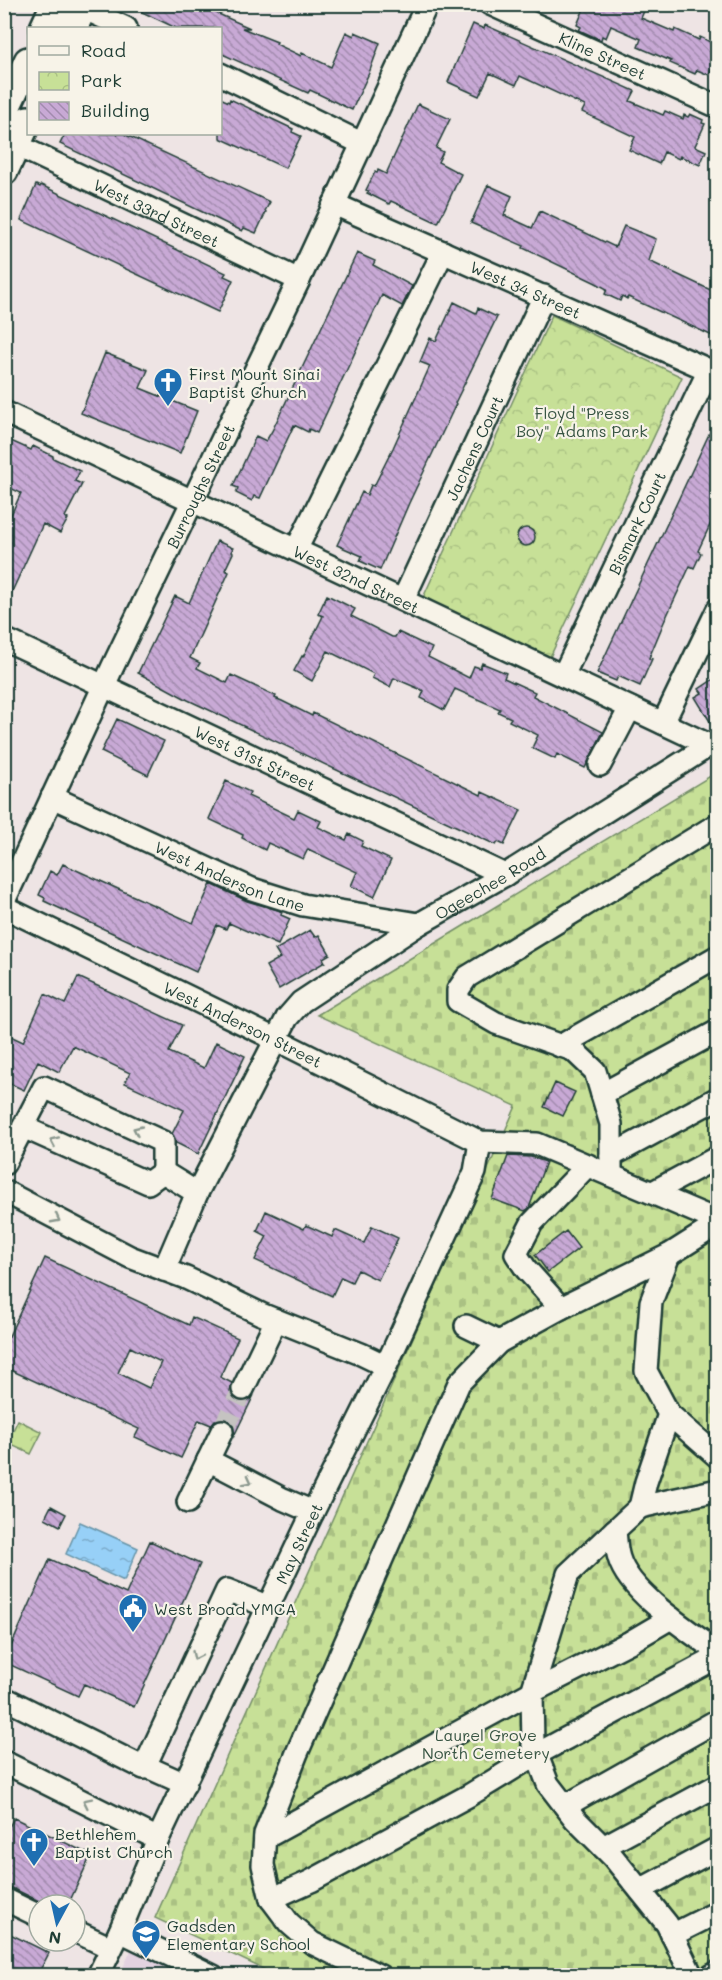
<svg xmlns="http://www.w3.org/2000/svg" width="722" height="1980" font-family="Mali,sans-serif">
<defs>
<pattern id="cemetery-stones" width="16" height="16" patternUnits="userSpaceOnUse" patternTransform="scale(1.5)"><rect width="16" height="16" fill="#c7e097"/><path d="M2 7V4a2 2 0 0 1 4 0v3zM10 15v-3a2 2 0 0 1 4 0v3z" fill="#aac183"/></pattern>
<pattern id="park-crowns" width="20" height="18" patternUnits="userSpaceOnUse" patternTransform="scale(1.5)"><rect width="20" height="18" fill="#c7e097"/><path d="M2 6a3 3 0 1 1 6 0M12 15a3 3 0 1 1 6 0" fill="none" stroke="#aac183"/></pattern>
<pattern id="water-ripples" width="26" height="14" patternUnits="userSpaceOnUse" patternTransform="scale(1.5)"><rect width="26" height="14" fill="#97d0f7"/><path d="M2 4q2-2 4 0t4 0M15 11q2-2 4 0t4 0" fill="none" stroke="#7baac9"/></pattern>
<pattern id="building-back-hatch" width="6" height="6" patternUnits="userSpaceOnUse" patternTransform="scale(1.5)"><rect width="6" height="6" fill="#c8a9d5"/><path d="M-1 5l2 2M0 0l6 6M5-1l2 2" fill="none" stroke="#a28bae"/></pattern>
</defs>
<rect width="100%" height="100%" fill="#eee4e4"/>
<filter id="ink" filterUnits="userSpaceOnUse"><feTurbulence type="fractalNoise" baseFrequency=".0167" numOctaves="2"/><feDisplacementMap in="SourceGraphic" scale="12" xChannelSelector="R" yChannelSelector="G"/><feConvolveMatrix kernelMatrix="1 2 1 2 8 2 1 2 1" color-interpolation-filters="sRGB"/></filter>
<g filter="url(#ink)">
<path fill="#e3d2e0" d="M134,1944L196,1976H119Z"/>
<path fill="url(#cemetery-stones)" stroke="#738e66" stroke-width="1.5" d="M717,772V1975H276L155,1918L516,1106L317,1015Z"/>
<path fill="url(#park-crowns)" stroke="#738e66" stroke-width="1.5" d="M552,315L682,377L550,657L422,600Z
M18,1420L42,1432L31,1454L7,1443Z"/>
<path fill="url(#water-ripples)" stroke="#6795a9" stroke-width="1.5" d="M80,1522L138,1548L124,1581L66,1554Z"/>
<path fill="url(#building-back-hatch)" stroke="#1f3d34" stroke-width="1.5" fill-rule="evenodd" d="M125,4H196L250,28H242L277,42L276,44L301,56L302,53L331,67L346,32L354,36L355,32L380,43L369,73L352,110L310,90L308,93L220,53V28H176Z
M586,4H647L641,18L674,32L675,29L699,40L700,37L717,45V56L709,75L697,70L695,74L670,63L671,61L638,47L641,39L611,26L606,38L602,36L601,40L579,30L581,27L577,25Z
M473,24L484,29L485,25L635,91L630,101L663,115L665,111L683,119L684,115L688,117L690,114L703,120L702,123L705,124L695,146L706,151L700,165L680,156L679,159L664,152L659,164L629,150L635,137L582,112L585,106L520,76L516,85L490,73L479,96L448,82Z
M220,98L229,102L230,99L293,129L292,132L301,136L285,168L220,138Z
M418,104L450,119L436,148L443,152L438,162L461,174L438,223L391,201L389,204L367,193L369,191L366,190L375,172L377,173L378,170L386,174Z
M65,134H124L270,202L265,211L266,212L256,233L244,228L242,231L60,144Z
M36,185L40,187L41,185L226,273L224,276L233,280L218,312L21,220Z
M488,185L512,196L504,215L532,228L540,211L615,247L624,226L656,239L649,261L717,293V338L628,297L627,299L622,296L620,301L605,294L607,289L596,283L523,248L524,246L471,223Z
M357,253L375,261L373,265L412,286L402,306L382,295L317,433L309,429L308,432L294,425L260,498L254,496L252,501L236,493L238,488L233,486L256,436L266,441L272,431Z
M454,302L476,313L478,308L497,317L455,403L456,404L409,503L380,570L360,561L362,556L337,545L362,492L367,495L371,485L374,486L393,448L430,366L420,362L430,338L436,341Z
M105,353L148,370L140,388L197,411L180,453L81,413Z
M717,417V510L698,551L701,553L694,568L690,566L664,622L649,658L652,659L640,686L618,676L616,681L597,673Z
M4,441L10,443L11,441L31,450L33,446L53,456V458L80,471L75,481L82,484L65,517L68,519L60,533L43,524L4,609V530L21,493L4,485Z
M517 537a9 9 0 1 1 18 0a9 9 0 1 1-18 0Z
M217,541L233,548L231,552L233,553L225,570L229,572L190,658L200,663L197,668L227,683L231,675L276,696L275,698L282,701L312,716L313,713L481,795L482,792L521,810L504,845L498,842L496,845L188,700L138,673L175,596L189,603Z
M327,595L355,609L351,616L392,637H395L398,632L432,648L428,657L469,678L474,666L480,668L482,663L506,673L504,678L535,692L533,696L603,732L585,768L557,754L555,759L532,748L538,735L509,721L511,718L498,712L500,709L455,689L444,710L421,698L424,691L394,678L390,687L372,678L374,674L328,651L312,681L294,671L302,656L303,657L323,616L318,614Z
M717,677V727L714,728L695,697L702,693L699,689Z
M117,719L164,741L148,775L101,752Z
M226,781L250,792L248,796L294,818L298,810L321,821L318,827L346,840L349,834L363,841L361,846L391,860L374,897L351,886L357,872L308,849L303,859L268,843L265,850L242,838L243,835L209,819Z
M63,864L193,923L211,884L247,901L278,910L282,912L281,915L290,919L278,945L229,923L226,929L217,925L196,972L44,901L45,898L39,895L50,871L57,875Z
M310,930L315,937L319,935L330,954L323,958L325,962L279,989L266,966L280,958L275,950Z
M78,977L182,1025L169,1052L204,1068L216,1042L245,1056L198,1154L176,1143L172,1134L184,1110L125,1083L130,1073L73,1046L59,1072L38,1061L24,1090L4,1081V1033L23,1042L45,994L65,1004Z
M555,1083L575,1092L563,1116L544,1107Z
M508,1156L531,1157L546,1162L529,1208L525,1211L492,1199Z
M266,1211L304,1229L306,1225L332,1237L335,1230L364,1243L372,1226L398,1238L378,1280L358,1270L352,1282L341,1277L332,1296L255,1260L267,1236L257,1231Z
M566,1231L579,1248L548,1272L535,1255Z
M45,1258L189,1325L192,1317L238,1338L220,1377L232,1383L230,1391L237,1400L245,1402L253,1397L234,1436L233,1424L227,1419L215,1420L211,1425L199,1420L181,1458L135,1437L139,1429L4,1367V1347ZM130,1347L161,1362L149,1388L118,1373Z
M51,1506L66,1514L60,1526L45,1518Z
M150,1541L200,1564L134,1707L84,1684L78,1696L4,1662L50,1559L126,1594Z
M14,1818L91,1855L68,1905H47L4,1884V1836Z
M4,1931L49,1953L37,1976H4Z"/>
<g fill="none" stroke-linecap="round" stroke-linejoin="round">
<path stroke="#c5c3c1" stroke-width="21" stroke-dasharray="21 10" stroke-linecap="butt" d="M222,1431L243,1389"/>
<g stroke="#1f3d34" stroke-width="26">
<g id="minor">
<path id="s1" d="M490,4L718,107"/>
<path d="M83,8L126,28"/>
<path d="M220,74L361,143"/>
<path id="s2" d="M16,145L299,280"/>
<path id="s3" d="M334,204L718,374"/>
<path id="s4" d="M4,412L709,745"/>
<path d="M296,550L443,252"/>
<path id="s5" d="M403,600L544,296"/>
<path id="s6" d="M4,639L505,875"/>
<path id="s7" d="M563,676L709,370"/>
<path d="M663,723L718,609"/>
<path d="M600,765L630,708"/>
<path id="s8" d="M52,797L252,889L303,905L419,924"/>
<path id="s9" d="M4,901L113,666L299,280L427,4"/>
<path id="s10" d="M4,907L277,1040L480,1142L537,1144L718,1221"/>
<path d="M560,1046L718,956"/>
<path d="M602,1094L718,1031"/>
<path d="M611,1156L718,1098"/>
<path d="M4,1164L44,1087L163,1142V1172L148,1183L23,1127"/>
<path d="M163,1172L197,1193"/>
<path d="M611,1175V1124L595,1071L573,1050L496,1023L458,1001V990L467,977L718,824"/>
<path d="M4,1191L130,1257L186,1278L261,1314L361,1354L386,1366"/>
<path d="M653,1192L718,1157"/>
<path d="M669,1255L651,1302L646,1371L669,1414L718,1457"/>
<path id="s11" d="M164,1270L197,1193L287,1018L301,1002L419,924L505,875L718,740"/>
<path d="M561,1308L526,1269L516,1254L532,1223L588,1165"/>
<path d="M466,1326L499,1342"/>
<path d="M243,1389L276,1320"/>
<path d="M669,1414L646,1482L640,1507L718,1490"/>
<path d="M208,1460L283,1499L313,1512"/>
<path d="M188,1502L222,1431"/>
<path d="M640,1507L615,1530C616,1539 616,1549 619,1558C629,1593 689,1631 718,1652"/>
<path d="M615,1530L568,1574L532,1692L533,1745L548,1784L575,1819L613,1857L667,1924L692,1976"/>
<path d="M4,1698L144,1768L227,1590L269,1607"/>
<path d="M4,1762L158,1839"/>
<path d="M145,1766L185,1784"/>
<path d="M565,1806L718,1720"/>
<path d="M265,1838L532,1692L630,1642L671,1618"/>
<path d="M603,1847L718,1785"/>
<path d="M640,1890L718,1848"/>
<path d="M4,1899L39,1916"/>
<path d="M271,1899L311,1881L468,1796L537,1754L718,1657"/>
<path d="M75,1931L111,1948"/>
<path d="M120,1931L213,1976"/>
<path d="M672,1935L718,1912"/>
<path id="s12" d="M98,1976L120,1931L158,1839L313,1512L386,1366L475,1172L480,1142"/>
<path d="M380,1976L312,1943L289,1923L271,1899L263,1865L265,1834L297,1753L459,1383L499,1342L561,1308L669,1255L718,1224"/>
<path d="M711,1976L718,1972"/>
</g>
</g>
<g stroke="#1f3d34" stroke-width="32">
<path id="major" d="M44,28L55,4
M73,28L85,4
M4,112L28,61
M4,171L28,120"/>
</g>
<use href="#minor" stroke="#f7f3e8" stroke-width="21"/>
<use href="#major" stroke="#f7f3e8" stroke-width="27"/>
</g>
<defs><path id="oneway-chevron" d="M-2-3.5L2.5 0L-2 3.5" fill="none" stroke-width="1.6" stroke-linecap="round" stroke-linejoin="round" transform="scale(1.5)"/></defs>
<g stroke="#8b988e">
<use href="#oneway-chevron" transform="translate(137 1130) rotate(-155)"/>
<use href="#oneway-chevron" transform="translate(54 1141) rotate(-156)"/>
<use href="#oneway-chevron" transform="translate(56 1219) rotate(28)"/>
<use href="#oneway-chevron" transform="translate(248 1481) rotate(28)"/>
<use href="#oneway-chevron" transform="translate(196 1656) rotate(115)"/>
<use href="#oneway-chevron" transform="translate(87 1802) rotate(-154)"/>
</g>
</g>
<defs>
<g id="church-pin" transform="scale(1.5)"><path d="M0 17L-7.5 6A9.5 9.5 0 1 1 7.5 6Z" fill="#1f6fb2" stroke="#f7f3e8"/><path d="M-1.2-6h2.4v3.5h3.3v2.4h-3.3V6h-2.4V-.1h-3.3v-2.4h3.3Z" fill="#fff"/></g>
<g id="civic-pin" transform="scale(1.5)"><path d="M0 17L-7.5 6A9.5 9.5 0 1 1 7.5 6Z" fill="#1f6fb2" stroke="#f7f3e8"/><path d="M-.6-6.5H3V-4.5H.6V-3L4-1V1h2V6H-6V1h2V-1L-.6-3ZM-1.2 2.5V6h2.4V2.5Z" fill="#fff"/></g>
<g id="school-pin" transform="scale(1.5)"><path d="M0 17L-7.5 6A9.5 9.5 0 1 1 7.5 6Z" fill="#1f6fb2" stroke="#f7f3e8"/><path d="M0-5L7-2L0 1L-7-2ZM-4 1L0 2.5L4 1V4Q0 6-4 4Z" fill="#fff"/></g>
</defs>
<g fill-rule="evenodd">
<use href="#church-pin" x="168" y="382"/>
<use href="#civic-pin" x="133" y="1608"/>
<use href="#church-pin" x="34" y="1842"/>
<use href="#school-pin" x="146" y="1934"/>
</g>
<g text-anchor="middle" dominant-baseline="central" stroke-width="4.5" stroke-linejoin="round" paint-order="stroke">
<g font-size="16" fill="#1f3d34" stroke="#f7f3e8">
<text stroke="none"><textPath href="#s1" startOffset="124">Kline Street</textPath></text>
<text stroke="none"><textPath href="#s2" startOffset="156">West 33rd Street</textPath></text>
<text stroke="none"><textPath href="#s3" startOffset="210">West 34 Street</textPath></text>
<text stroke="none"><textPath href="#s5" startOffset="168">Jachens Court</textPath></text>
<text stroke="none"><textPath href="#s9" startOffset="459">Burroughs Street</textPath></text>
<text stroke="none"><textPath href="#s7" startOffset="170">Bismark Court</textPath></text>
<text stroke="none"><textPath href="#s4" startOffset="390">West 32nd Street</textPath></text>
<text stroke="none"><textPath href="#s6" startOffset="278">West 31st Street</textPath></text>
<text stroke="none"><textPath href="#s8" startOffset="195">West Anderson Lane</textPath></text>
<text stroke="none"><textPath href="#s11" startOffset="525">Ogeechee Road</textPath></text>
<text stroke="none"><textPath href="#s10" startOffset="266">West Anderson Street</textPath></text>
<text stroke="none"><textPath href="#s12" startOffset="477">May Street</textPath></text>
</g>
<g font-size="16" fill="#1f3d34" stroke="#f7f3e8" text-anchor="start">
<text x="189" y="373">First Mount Sinai<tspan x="189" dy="18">Baptist Church</tspan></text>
<text x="154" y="1608">West Broad YMCA</text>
<text x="55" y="1833">Bethlehem<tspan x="55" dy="18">Baptist Church</tspan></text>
<text x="167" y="1925">Gadsden<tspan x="167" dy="18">Elementary School</tspan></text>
</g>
<g font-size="16" fill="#385543" stroke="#f7f3e8">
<text x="582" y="412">Floyd "Press<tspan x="582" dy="18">Boy" Adams Park</tspan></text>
<text x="486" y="1734">Laurel Grove<tspan x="486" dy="18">North Cemetery</tspan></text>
</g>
</g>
<rect width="722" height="1980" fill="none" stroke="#f7f3e8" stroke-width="24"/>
<rect x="12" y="12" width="698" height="1956" fill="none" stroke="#1f3d34" stroke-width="2" filter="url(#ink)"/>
<rect x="27" y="27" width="195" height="108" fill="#f7f3e8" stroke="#a1aaa0" stroke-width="1.5"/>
<rect x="39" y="46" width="30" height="9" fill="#f7f3e8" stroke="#a1aaa0" stroke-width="1.5"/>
<text x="81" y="57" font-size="18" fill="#1f3d34">Road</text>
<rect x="39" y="72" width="30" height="18" fill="url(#park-crowns)" stroke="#a1aaa0" stroke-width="1.5"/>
<text x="81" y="87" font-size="18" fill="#1f3d34">Park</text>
<rect x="39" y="102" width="30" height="18" fill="url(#building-back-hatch)" stroke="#a1aaa0" stroke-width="1.5"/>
<text x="81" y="117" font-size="18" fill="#1f3d34">Building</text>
<g transform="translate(57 1923) rotate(188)"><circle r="28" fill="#f7f3e8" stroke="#a1aaa0" stroke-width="1.5"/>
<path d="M0-4.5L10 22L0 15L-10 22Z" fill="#1f6fb2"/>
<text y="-9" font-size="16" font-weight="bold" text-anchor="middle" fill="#1f3d34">N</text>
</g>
</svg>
